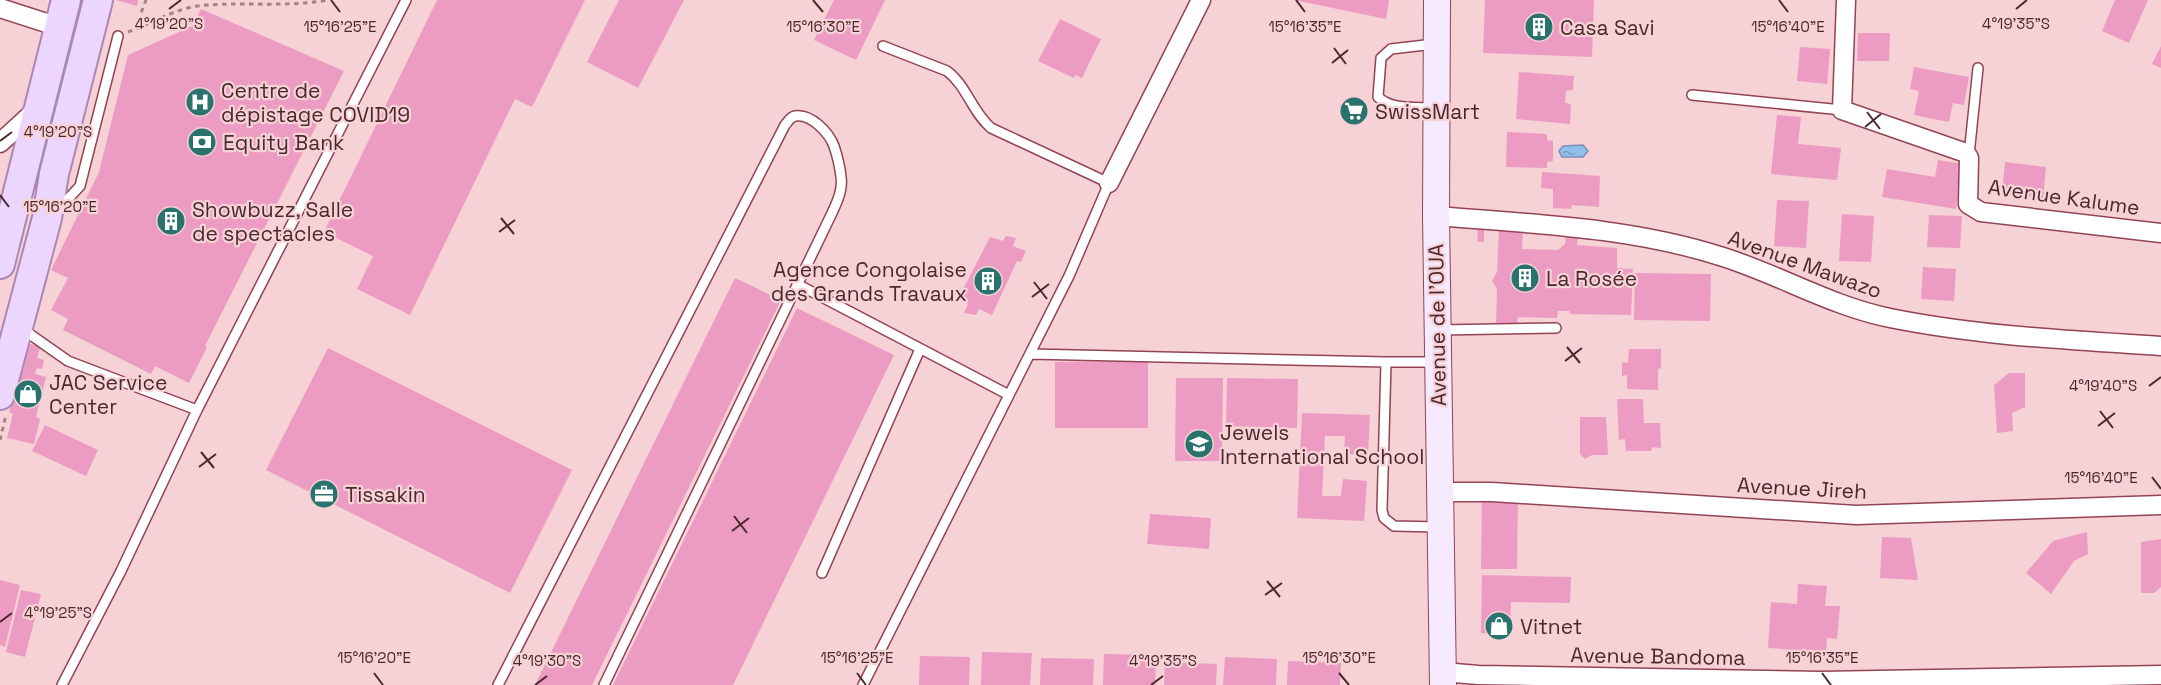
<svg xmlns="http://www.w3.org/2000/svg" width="2161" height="685" font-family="'Space Grotesk',sans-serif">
<defs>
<pattern id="water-ripples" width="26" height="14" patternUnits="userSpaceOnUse" patternTransform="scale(1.5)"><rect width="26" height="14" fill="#91beeb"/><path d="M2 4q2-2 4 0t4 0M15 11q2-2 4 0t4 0" fill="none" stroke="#789abf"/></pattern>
</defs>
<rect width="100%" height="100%" fill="#f6d1d5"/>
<path fill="url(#water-ripples)" stroke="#7c91b2" stroke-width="1.5" d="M1563,146L1583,145L1588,151L1583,157H1562L1559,151Z"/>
<path fill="#ec9cc3" d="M116,0H138L137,6Z
M437,0H585L532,107L515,99L410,315L357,289L373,256L324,232Z
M619,0H684L638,88L587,62Z
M834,0H885L856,60L814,40Z
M1294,0H1389L1386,19Z
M1485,0H1594L1592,57L1483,53Z
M2115,0H2148L2129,43L2102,31Z
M201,9L344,71L205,346L207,347L189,383L155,366L151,374L63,330L68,319L51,310L68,278L51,270L99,172L128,55L192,26Z
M1060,19L1101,39L1082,78L1075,75L1074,78L1038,61Z
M1858,33H1890L1889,61H1857Z
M2161,46V68L2152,64Z
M1800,47L1830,49L1827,84L1797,81Z
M1914,67L1969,77L1964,105L1953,103L1949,122L1914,115L1919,91L1910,89Z
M1519,72L1574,76L1573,90L1566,91L1565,103L1571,104L1570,124L1516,119Z
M1777,115L1801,117L1798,144L1841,148L1837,180L1771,174Z
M1507,132L1547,134V140L1553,141V161L1547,162V168L1506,167Z
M1938,160L1963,164L1956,209L1882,197L1887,169L1935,177Z
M2005,162L2046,167L2043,198L2002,193Z
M1542,172L1600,176L1599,207L1572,205L1571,209L1553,208V189L1541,188Z
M1777,200L1809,201L1806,248L1774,246Z
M1842,214L1874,216L1871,262L1839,261Z
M1929,215L1962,216L1960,248L1927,247Z
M1477,229H1484V242H1478Z
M1499,229L1523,230L1522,249L1558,250L1565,244L1566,233L1578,234L1577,245L1617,248V268L1633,269L1631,315L1571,314L1569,311H1558L1557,318L1518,317L1517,324H1496L1497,289L1492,281L1497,272Z
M1006,236L1016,238L1013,246L1026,251L1021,262L1017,261L992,315L979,309L976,315L964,313L968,304L958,299L990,237L1003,241Z
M1923,267L1956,269L1954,301L1921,299Z
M1635,273L1711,274L1710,321L1634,320Z
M735,278L781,300L592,685H535Z
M797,308L894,355L733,685H613Z
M30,344L40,347L37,358L44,360L42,369L37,368L35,374L46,377L36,417L40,419L34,444L7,438L13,414L9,412L20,370L23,371Z
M328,348L572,470L510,593L266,470Z
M1629,349H1661V368L1658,369V390L1627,389V375L1622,376V362L1628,363Z
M1148,361V428H1055V362Z
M2009,373H2025V407L2012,413L2013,431L1997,433L1994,385Z
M1176,378H1223L1222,461H1175Z
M1227,378L1298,379L1297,428L1226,426Z
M1617,399H1643L1644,423H1660L1661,448L1652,447L1651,451H1626L1625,439L1619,440Z
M1302,413L1370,415L1368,455L1344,454L1345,436H1325L1322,496H1341L1343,479L1367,481L1364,521L1297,518Z
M1580,417H1606L1608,455H1592L1585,459L1580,454Z
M45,425L98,450L86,476L32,451Z
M1482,494H1518L1517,569H1481Z
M1150,514L1211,518L1209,549L1147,544Z
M2087,532L2088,554L2074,561L2051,594L2026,573L2053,541Z
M1882,537L1911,538L1918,580L1880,578Z
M2161,539V587L2154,593H2141V542Z
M1482,575L1571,577L1570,603L1511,602L1510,634L1481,633Z
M0,580L20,585L5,647L0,645Z
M1798,584L1827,586L1825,606H1840L1837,639L1827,638L1826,652L1768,648L1771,602L1797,604Z
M21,590L41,594L25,657L6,652Z
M982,652L1032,653L1030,685H981Z
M1104,654L1156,655L1155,685H1103Z
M920,656L970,657L969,685H919Z
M1225,657L1277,659L1276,685H1223Z
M1041,658L1094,659L1093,685H1040Z
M1288,661L1341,663L1340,685H1287Z
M1165,662L1217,664L1216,685H1164Z"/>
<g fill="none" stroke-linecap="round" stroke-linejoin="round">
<g stroke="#924454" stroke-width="12">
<path id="service" d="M1692,95L1842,110
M1434,108C1416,107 1391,110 1378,97L1381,58L1391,49L1434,44
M1969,155L1978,68
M57,211L80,186L118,36
M797,284L1009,395
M21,328L68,361L197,410
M1439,330L1556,328
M1031,354L1386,362
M1437,362H1386L1382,510L1384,518L1394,526L1438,527
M822,573L920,349
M62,685L121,571L197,410L406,0
M498,685L785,125C788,122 790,117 795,116C811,113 829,133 834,146C837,155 840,167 841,177C843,190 837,202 832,213L604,685
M863,685L1069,276L1109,183L991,128C972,112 967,86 947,71L883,46"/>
</g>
<g stroke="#924454" stroke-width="21">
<path id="minor" d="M1846,0L1842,110L1966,153L1969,158L1968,204L1981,212L2161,233
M0,8L59,27
M0,143L38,108
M1109,183L1201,0
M1436,216C1532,224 1631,227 1723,257C1780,275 1831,306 1890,318C1979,336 2070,340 2161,346
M1440,492H1492L1856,515L2161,505
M1443,672L1478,675L1821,681L2161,675"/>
</g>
<g stroke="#924454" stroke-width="28">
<path id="secondary" d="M1437,0L1436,216L1443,685"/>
</g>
<g stroke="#ab87b5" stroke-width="32">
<path id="primary" d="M0,264L66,0
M0,395L47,218L54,174L98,0"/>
</g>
<path stroke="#a58186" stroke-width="3" stroke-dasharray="4.5 4.5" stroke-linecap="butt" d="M135,29L146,0
M128,32C151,24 172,10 197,6C241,1 284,8 328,0
M0,440L6,415"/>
<use href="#service" stroke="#fff" stroke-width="9"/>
<use href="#minor" stroke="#fff" stroke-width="18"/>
<use href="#secondary" stroke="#f5eaff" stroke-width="26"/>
<use href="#primary" stroke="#ecd6fe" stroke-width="28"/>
</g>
<path fill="none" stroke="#4b282e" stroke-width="2" d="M331,0L340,12M813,0L823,12M1296,0L1305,12M1779,0L1788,12M169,9L181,0M2016,9L2027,0M1334,48L1346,64M1332,63L1348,50M1867,112L1880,129M1865,127L1881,114M0,141L12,132M0,195L9,207M501,218L514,234M499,232L515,220M1034,282L1047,299M1032,297L1049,284M1567,347L1580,363M1565,361L1582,348M2149,386L2161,377M2100,411L2113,428M2098,426L2115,413M201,452L214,468M199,467L216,454M2152,477L2161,489M734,516L747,533M732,531L749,518M1267,581L1280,597M1265,595L1282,583M0,622L12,613M374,673L383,685M857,673L866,685M1339,673L1349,685M1822,673L1831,685M535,685L547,676M1151,685L1163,676"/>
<defs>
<g id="building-disc" transform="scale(1.5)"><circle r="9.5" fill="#29726d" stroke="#f6d1d5"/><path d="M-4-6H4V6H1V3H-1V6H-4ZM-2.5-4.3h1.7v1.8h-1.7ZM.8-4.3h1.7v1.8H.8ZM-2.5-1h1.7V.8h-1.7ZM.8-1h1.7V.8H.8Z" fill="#fff"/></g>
<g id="hospital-disc" transform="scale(1.5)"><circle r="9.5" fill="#29726d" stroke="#f6d1d5"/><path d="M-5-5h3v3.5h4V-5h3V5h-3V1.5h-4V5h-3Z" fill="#fff"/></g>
<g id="supermarket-disc" transform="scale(1.5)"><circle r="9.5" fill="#29726d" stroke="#f6d1d5"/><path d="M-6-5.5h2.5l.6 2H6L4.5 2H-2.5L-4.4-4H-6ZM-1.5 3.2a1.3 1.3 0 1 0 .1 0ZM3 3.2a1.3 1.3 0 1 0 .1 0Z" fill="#fff"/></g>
<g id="bank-disc" transform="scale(1.5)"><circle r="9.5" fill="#29726d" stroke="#f6d1d5"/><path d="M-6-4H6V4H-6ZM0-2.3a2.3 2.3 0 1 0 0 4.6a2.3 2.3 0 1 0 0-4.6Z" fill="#fff"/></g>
<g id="shop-disc" transform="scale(1.5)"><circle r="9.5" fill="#29726d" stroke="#f6d1d5"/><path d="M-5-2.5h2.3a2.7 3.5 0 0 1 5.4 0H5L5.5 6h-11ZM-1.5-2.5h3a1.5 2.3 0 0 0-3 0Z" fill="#fff"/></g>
<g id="school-disc" transform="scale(1.5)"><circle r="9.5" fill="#29726d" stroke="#f6d1d5"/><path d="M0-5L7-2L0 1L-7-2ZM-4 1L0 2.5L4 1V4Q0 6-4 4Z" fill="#fff"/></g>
<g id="office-disc" transform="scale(1.5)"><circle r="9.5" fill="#29726d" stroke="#f6d1d5"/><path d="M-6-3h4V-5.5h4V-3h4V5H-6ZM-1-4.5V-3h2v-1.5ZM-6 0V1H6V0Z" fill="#fff"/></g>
</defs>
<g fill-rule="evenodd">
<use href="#building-disc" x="1539" y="27"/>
<use href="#hospital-disc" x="200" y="102"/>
<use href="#supermarket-disc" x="1354" y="111"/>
<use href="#bank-disc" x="202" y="142"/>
<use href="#building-disc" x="171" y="221"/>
<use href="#building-disc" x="1525" y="278"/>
<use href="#building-disc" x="988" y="281"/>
<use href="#shop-disc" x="28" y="394"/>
<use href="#school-disc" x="1199" y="444"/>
<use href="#office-disc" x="324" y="494"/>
<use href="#shop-disc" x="1499" y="626"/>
</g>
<g text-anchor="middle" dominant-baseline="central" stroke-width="4.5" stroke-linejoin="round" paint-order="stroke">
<g font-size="21" fill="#4b282e" stroke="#f6d1d5" text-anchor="start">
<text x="1560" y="27">Casa Savi</text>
<text x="221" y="90">Centre de<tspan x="221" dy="24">dépistage COVID19</tspan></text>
<text x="1375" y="111">SwissMart</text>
<text x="223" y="142">Equity Bank</text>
<text x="192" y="209">Showbuzz, Salle<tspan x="192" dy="24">de spectacles</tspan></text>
<text x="967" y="269" text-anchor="end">Agence Congolaise<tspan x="967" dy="24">des Grands Travaux</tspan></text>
<text x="1546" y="278">La Rosée</text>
<text x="49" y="382">JAC Service<tspan x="49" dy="24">Center</tspan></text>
<text x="1220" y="432">Jewels<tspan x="1220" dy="24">International School</tspan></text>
<text x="345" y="494">Tissakin</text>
<text x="1520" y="626">Vitnet</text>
</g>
<g font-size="21" fill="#4b282e" stroke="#f6d1d5">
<text transform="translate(2064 197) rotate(8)">Avenue Kalume</text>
<text transform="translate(1805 264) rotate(20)">Avenue Mawazo</text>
<text transform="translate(1437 325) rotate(-91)">Avenue de l’OUA</text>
<text transform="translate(1802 488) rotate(3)">Avenue Jireh</text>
<text transform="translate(1658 656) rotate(1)">Avenue Bandoma</text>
</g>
</g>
<g font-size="15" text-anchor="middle" fill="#4b282e" stroke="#f6d1d5" stroke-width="4.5" stroke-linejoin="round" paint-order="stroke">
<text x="169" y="29">4°19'20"S</text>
<text x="2016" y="29">4°19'35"S</text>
<text x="823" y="32">15°16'30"E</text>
<text x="340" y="32">15°16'25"E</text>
<text x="1305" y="32">15°16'35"E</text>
<text x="1788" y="32">15°16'40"E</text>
<text x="58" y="137">4°19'20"S</text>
<text x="60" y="212">15°16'20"E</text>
<text x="2103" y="391">4°19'40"S</text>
<text x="2101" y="483">15°16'40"E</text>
<text x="58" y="618">4°19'25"S</text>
<text x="374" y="663">15°16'20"E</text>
<text x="857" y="663">15°16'25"E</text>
<text x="1339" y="663">15°16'30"E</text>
<text x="1822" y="663">15°16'35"E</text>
<text x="547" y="666">4°19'30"S</text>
<text x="1163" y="666">4°19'35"S</text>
</g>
</svg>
